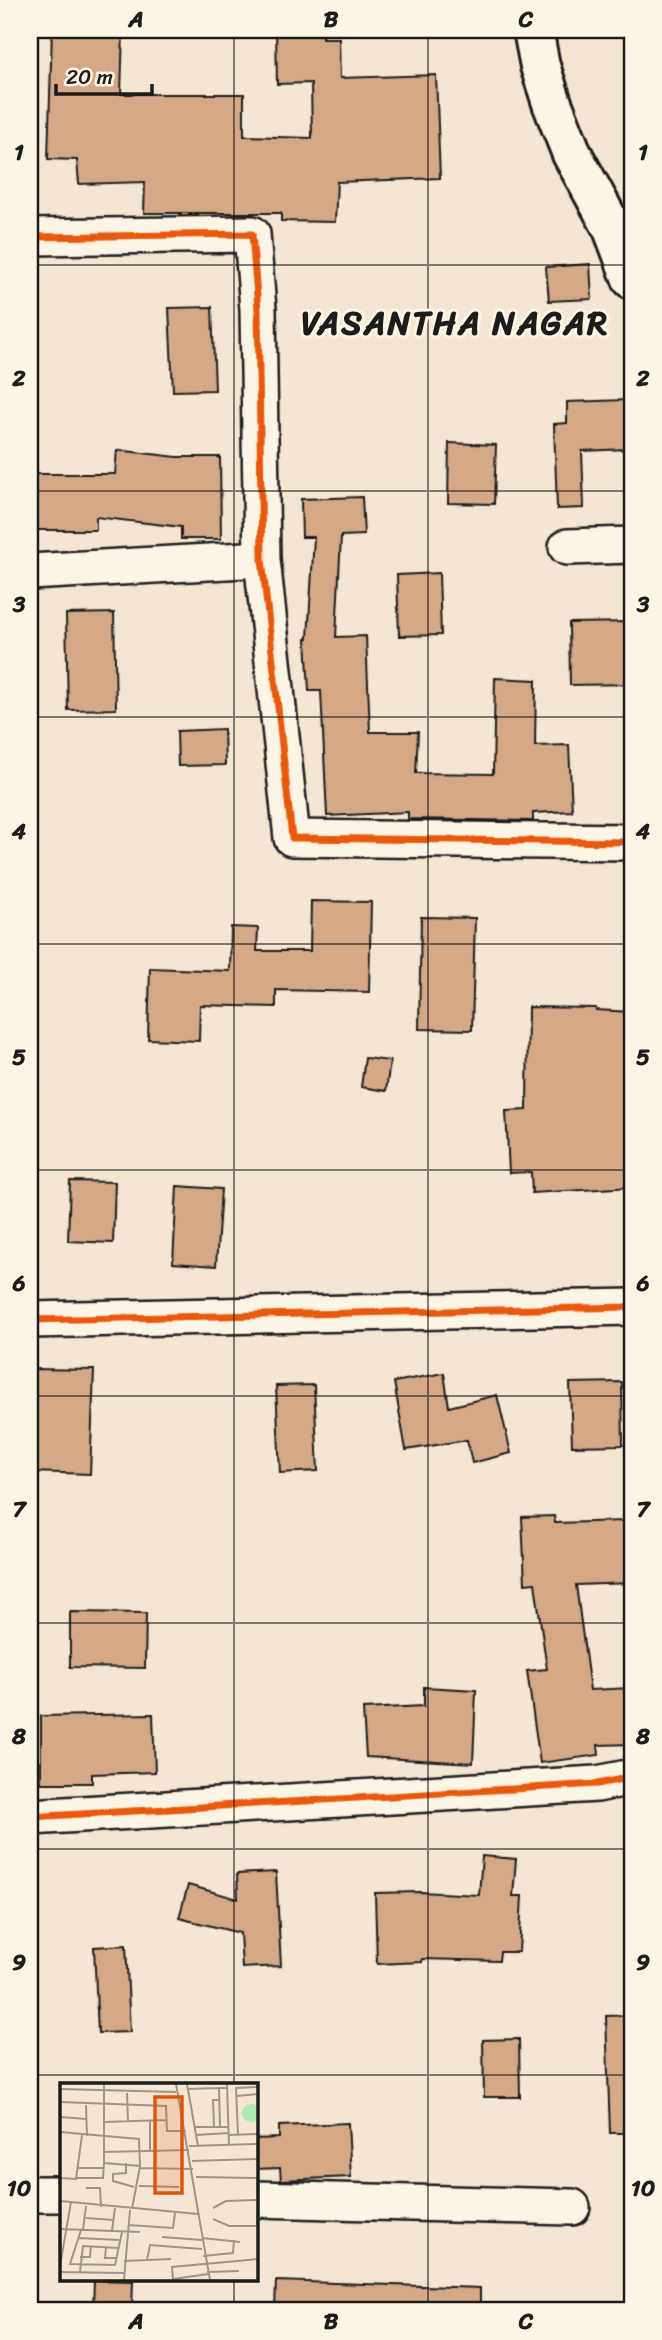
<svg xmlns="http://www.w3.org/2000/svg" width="662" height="2340" font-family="Sriracha,sans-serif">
<rect width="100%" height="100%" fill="#f4e6d2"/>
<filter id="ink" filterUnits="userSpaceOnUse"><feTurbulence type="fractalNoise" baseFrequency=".0143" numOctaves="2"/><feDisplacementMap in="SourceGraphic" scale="14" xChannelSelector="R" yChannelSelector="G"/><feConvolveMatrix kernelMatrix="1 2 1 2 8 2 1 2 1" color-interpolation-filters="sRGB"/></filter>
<g filter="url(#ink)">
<path fill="#d5a987" stroke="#1c1c1c" stroke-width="2" d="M52,30H123L121,94H244V136L312,138L311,83L277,84L276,30H322V38H339L340,78L436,75L440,178L337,182L335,222L281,221V213H144L145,182L79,184L77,160L48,159Z
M590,264L592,299L549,301L546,267Z
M212,307L215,390L173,391L169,308Z
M626,400L628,449L582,451L584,508L557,509L554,424L567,423V402Z
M449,443L496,445L494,504L448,503Z
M117,450L177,457H220L221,539H181V527L96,517V530H30V474H115Z
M362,497L364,535L341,536L336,637L366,636L370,732H418L416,773L493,774L495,678L536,680L535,746L569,745L572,811L533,813V821L408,819V812L327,816L321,691H309L306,639L308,638L314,537H302L301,499Z
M439,573L441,635L399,636L397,575Z
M114,613L116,709L68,710L66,614Z
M632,622V684L570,685L569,623Z
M224,729L225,765L178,766L177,731Z
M311,901L371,902L369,992L276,990V1007L200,1005L199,1041L148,1039L150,968L230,971L231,927L258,928L257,951H310Z
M421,917L475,918L472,1030L419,1029Z
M528,1007L596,1008V1010L632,1012V1187L532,1193L531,1172L509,1173L506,1111L527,1110Z
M365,1058L390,1061L386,1091L361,1087Z
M70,1181L115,1182L113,1243L68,1241Z
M177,1186L221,1189L216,1266L173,1263Z
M32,1369L94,1370L90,1474L32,1472L33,1452H30Z
M444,1373L449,1407L497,1395L511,1453L472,1463L467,1440L406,1450L394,1382Z
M622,1382L623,1445L572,1446L570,1383Z
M314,1385L318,1471L280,1473L276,1386Z
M554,1516L555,1523L624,1521V1538H632V1583L576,1585L590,1690L632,1688V1744L598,1745L599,1755L540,1763L527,1671L547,1669L535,1583L525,1584L522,1517Z
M70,1612L146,1613L145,1668L70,1667Z
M424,1687L476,1690L473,1763L366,1757L363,1709L424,1706Z
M153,1714L155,1772L92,1774V1783H41V1716Z
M482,1856L516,1859L513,1896H522L519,1952H500L499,1961L422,1959V1962L377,1964L375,1893L420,1892L479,1895Z
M276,1872L281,1966L242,1968L240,1933L179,1918L188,1885L238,1899L237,1874Z
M126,1945L130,2032L98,2033L94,1947Z
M632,2015V2133H610L606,2016Z
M519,2039L520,2097H484L483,2040Z
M348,2123L351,2177L281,2180L280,2168L256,2169V2139L279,2138V2126Z
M94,2280L133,2281L132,2310H93Z
M276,2281L480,2288V2310H275Z"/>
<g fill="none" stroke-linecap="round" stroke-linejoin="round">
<g stroke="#1c1c1c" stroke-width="40">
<path id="street" d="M30,237L252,234L258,309L262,559L292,838L632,842
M567,547L632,545
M30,572L262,559
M30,1320L632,1307
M30,1817L597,1784L632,1777
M30,2194H61
M256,2199L572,2207"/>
</g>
<g stroke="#1c1c1c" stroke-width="44">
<path id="secondary" d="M533,30L540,66L552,103L572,154L613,229L632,279"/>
</g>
<use href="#street" stroke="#fcf5e5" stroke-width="35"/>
<use href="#secondary" stroke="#fcf5e5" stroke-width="38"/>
<g stroke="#fcf5e5" stroke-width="11">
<path id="cycleway" d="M30,237L252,234L258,309L262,559L292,838L632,842
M30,1320L632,1307
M30,1817L597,1784L632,1777"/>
</g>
<use href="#cycleway" stroke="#e8590c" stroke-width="7"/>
</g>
</g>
<path fill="none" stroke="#1c1c1c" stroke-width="2" stroke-opacity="0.55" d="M234,30V2084M428,30V2310M30,265H632M30,491H632M30,717H632M30,944H632M30,1170H632M30,1396H632M30,1623H632M30,1849H632M30,2075H632M234,2279V2310"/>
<g text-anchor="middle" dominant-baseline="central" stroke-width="6" stroke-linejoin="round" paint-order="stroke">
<g font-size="33" font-weight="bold" letter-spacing="2" fill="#1c1c1c" stroke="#fcf5e5">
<text x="455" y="323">VASANTHA NAGAR</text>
</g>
</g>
<g transform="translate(60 2083)">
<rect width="198" height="198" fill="#f4e6d2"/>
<path d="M182 30a9 9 0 1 1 18 0a9 9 0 1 1-18 0Z" fill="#aceab0"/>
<path fill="none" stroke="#9e9589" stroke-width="2" d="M44,1V69L129,67M116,1L150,197M127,1L138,63M167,1L169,62M0,6L116,9M128,6L159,5M67,10L68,38M176,13L198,11M0,19L106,23L107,48H126M26,22L27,53M0,34L26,36M44,39L106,37M135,44H169M154,44L153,17H159M160,44L159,5H167M0,49L79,56L80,83L44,80V69M136,52L169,50M169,52L198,51M178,52L176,5L198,4M129,63L198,61M90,68V37M132,78L198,76M66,80V90L53,91V98L74,104M18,85H44M80,85L133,86M136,94L198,95M0,95L16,96L22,52M16,95H43L44,80M79,103L119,104M26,105H40L41,124M0,118L138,131M153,125L166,118L198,117M72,126L80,83M26,135L53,137M153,136L169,143H197L198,123M68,142L113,145L115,130M0,146L80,149M21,147L10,181L55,182L62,149M23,147L26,123M52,148L55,125M102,154L142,157M18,155L59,157M142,155L180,159M46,164L45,175H56M143,173L173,170L174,157M20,174H30L31,163M87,177L90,162L142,166M64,178L111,176M0,183L11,119M0,189L64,190M20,189L23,163L59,165M147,189L179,188M148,191L113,196L112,184L198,176M64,197L70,127"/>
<path fill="#de560d" fill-opacity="0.15" stroke="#de560d" stroke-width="3.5" d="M95,14H122V110H95Z"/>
<rect width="198" height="198" fill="none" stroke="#1c1c1c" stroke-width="3.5"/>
</g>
<rect width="662" height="2340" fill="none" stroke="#fcf5e5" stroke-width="77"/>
<path d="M56 84v10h96v-10" fill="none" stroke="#1c1c1c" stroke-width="3.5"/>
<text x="66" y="84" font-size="21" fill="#1c1c1c" stroke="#fcf5e5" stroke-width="5" paint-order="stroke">20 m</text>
<rect x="38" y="38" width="586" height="2264" fill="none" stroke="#1c1c1c" stroke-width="2.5"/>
<g font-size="23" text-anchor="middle" font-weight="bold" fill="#1c1c1c">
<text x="136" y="27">A</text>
<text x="331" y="27">B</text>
<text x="526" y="27">C</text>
<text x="19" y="160">1</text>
<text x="643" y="160">1</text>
<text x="19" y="386">2</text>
<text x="643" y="386">2</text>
<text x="19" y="612">3</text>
<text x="643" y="612">3</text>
<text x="19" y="839">4</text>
<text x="643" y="839">4</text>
<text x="19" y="1065">5</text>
<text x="643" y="1065">5</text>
<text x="19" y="1291">6</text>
<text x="643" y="1291">6</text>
<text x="19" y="1517">7</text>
<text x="643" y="1517">7</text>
<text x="19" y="1744">8</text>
<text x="643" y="1744">8</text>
<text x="19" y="1970">9</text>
<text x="643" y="1970">9</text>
<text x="19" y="2196">10</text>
<text x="643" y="2196">10</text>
<text x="136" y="2329">A</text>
<text x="331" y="2329">B</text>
<text x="526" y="2329">C</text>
</g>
</svg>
